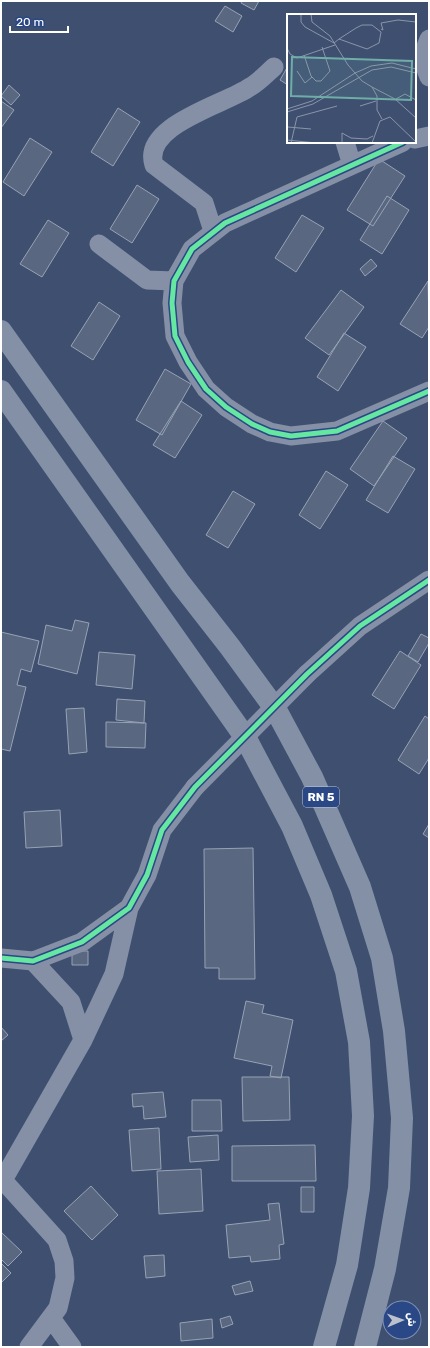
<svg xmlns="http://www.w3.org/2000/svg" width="430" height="1348" font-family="Rubik,'Noto Naskh Arabic',sans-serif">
<rect width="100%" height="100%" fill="#3e4f70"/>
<path fill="#596781" stroke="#98a2b4" d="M242,1H259L254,10L241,3Z
M225,6L242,16L233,32L215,21Z
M288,66V85L280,80Z
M9,85L20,95L11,105L1,96Z
M1,101L14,110L1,128Z
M118,108L140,122L113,166L91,152Z
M30,138L52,152L24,196L3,182Z
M379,159L405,176L373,226L347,210Z
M137,185L159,199L132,243L110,229Z
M387,196L409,210L382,254L360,240Z
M302,215L324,228L296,272L275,258Z
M48,220L69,233L42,277L20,264Z
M371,259L377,266L365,276L360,269Z
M428,281L429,327L422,338L400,324Z
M341,290L364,307L329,355L305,338Z
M99,302L120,316L93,360L71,346Z
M344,333L366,347L338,391L317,377Z
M165,369L191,384L162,435L136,420Z
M181,401L202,415L175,458L153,445Z
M383,421L407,438L374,486L350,469Z
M393,456L415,469L388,513L366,500Z
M326,471L348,485L320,529L299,515Z
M233,491L255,504L228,548L206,535Z
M75,620L89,623L77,674L38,664L46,625L72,631Z
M1,632L39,641L31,672L21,669L17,685L26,687L10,751L1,749Z
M421,634L429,638V643L418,662L408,656Z
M400,651L421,665L394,709L372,695Z
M99,652L135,655L132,689L96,685Z
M117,699L145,701L144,723L116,720Z
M84,708L87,752L69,754L66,709Z
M425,716L429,719V758L419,774L398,760Z
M106,722L146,723L145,748L106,747Z
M60,810L62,846L26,848L24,812Z
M429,824V838L423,834Z
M253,848L255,979H219V968H205L204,849Z
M72,951H88V965H72Z
M246,1001L264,1005L262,1013L293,1020L281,1078L270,1076L272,1066L234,1058Z
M1,1027L8,1035L1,1041Z
M242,1077H289L290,1120L243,1121Z
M163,1092L166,1117L144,1119L143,1106L133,1107L132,1094Z
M192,1100H221L222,1131H192Z
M159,1128L161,1169L132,1171L129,1130Z
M218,1135L219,1160L190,1162L188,1137Z
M315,1145L316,1181H232V1146Z
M201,1169L203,1211L159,1214L157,1171Z
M91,1186L118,1215L92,1240L64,1211Z
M301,1187H314V1212H301Z
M279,1203L284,1244L279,1245L280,1259L251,1262L250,1256L229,1258L226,1225L270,1220L268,1204Z
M1,1232L22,1252L8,1266L1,1259Z
M164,1255L165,1276L146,1278L144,1256Z
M1,1263L11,1273L1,1283Z
M250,1281L253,1291L235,1295L232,1286Z
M230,1316L233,1324L222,1328L220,1319Z
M212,1319L213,1338L181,1341L180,1323Z"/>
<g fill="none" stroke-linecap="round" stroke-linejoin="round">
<path stroke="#8590a6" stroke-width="19" d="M429,39C422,55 422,61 429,77
M415,139L429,136
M345,142L352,165
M403,142L225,223L192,249L174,281L172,303L175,336L188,362L206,389L226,407L252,424L270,432L291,436L337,431L429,391
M213,231L204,203L154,165C141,125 226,104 250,87C259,82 266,74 274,67
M99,244L147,280L174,281
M307,674L360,626L429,580
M1,958L33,961L82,942L129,908L147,875L162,830L195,787
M33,961L71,1002L83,1040
M1,1178L7,1173L83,1040L114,974L129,908
M1,1178L57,1240L64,1261L65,1278L58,1308L29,1347
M51,1318L72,1347"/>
<path stroke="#8490a5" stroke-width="22" d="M1,331L180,583L230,647L276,710L312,777L360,887L382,958L394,1031L402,1118L399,1188L385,1269L365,1347
M1,391L245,737L292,826L321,895L346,971L359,1042L363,1116L359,1188L347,1265L324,1347"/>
<path stroke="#8590a6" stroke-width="19" d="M195,787L307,674"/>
<g stroke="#294885" stroke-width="8">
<path id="cycleway" d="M403,142L225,223L192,249L174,281L172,303L175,336L188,362L206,389L226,407L252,424L270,432L291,436L337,431L429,391
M1,958L33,961L82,942L129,908L147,875L162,830L195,787L307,674L360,626L429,580"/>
</g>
<use href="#cycleway" stroke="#66e7a1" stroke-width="5"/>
</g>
<g text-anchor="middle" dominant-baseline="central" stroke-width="3.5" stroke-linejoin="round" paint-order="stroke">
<rect fill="#294885" stroke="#bfc8da" stroke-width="1" x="303" y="787" width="36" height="20" rx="3"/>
<g font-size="12" font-weight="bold" fill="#fff">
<text x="321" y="797">RN 5</text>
</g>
</g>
<g transform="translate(287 14)">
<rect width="129" height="129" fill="#3e4f70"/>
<path fill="none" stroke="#8b95a9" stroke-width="1" d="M14,0V8L18,13L47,29L52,25L69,14L75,11H85L94,18L92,29L80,35L52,25M24,0L25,8L43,22L61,51L75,67L85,73L90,82V96L95,105M94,15L96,16L94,9L111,6L129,8M0,34L3,40L10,44L48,31M17,41L24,62L29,67H34L43,57L35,33M10,57L18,69L25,63M85,73L108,85L129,104M109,85L118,80L129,86M73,92L89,87M0,95L25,87L68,59L84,52L105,49L129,55M0,98L26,90L85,56L104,53L129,59M1,113L24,115M0,126L29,129M4,129L10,103L50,92M55,129V119L64,124L80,125L86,122M85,129L93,107L103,103L129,128"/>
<path fill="#6fada8" fill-opacity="0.15" stroke="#6fada8" stroke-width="2" d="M5,43L125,47L124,86L4,82Z"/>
<rect width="129" height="129" fill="none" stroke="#fff" stroke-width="2"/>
</g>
<rect width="430" height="1348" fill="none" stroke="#ffffff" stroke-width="4"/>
<g transform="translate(402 1320) rotate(88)"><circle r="19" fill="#294885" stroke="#7f91b6"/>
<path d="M0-3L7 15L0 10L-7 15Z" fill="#bbc1cd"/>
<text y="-6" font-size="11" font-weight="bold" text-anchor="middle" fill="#ffffff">ش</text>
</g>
<path d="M10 26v6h58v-6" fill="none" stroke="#ffffff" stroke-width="2"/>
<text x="16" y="26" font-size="12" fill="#ffffff" stroke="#294885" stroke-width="3" paint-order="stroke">20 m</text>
</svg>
